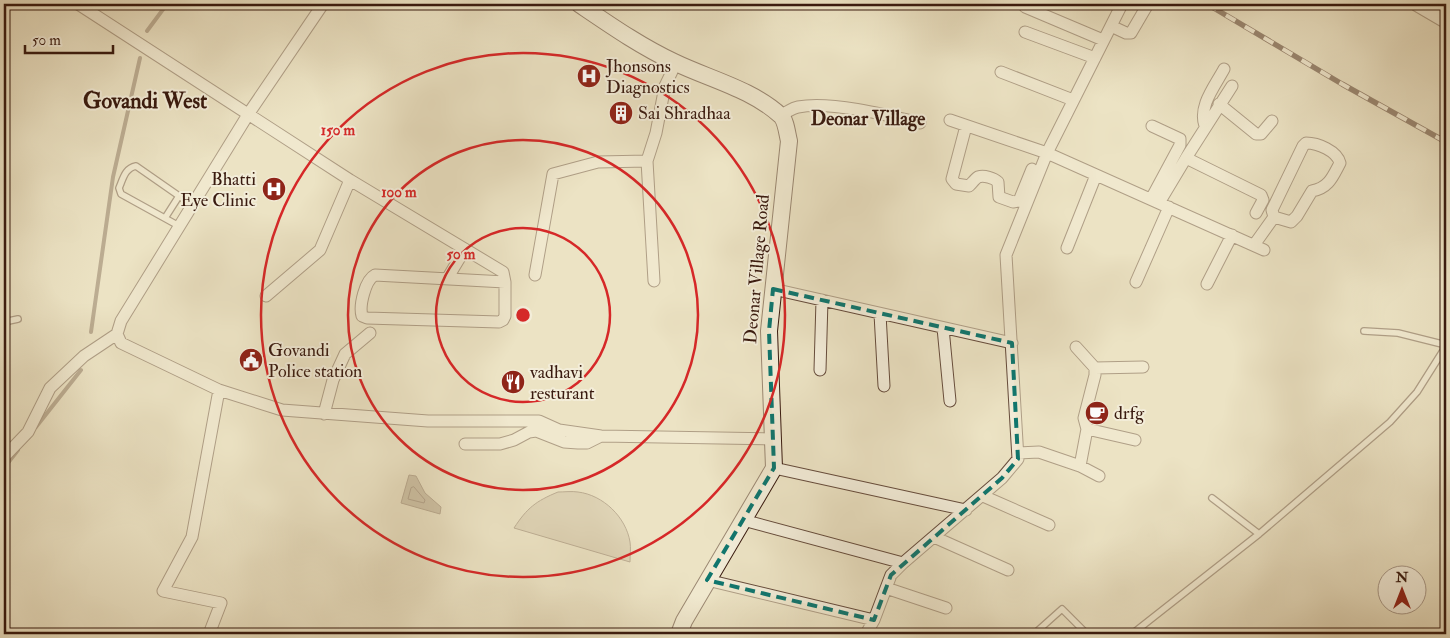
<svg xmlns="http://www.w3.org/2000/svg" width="1450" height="638" font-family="'IM FELL Double Pica',serif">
<rect width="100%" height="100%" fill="#ece3c4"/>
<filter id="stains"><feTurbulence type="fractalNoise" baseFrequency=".004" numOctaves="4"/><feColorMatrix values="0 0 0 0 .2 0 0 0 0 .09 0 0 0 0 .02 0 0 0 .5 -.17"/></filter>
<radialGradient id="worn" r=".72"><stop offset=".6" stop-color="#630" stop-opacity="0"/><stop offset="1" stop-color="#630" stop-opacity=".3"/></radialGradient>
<path fill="#cec1a5" stroke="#846e5a" d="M558,492C564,492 572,491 578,492C603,495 626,517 630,542C631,548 630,555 630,562L514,528C527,508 536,501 558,492Z"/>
<path fill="#af9f86" stroke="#806a56" d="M409,475L416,476L425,493L441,507L440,514L401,503Z"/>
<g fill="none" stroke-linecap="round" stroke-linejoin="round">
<path stroke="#745c4a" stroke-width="1" d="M414,487L425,500L424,503L408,499L411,488Z"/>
<path stroke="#806a56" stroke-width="4" d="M147,31L167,4
M91,332L113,177L140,58
M36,427L81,370
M4,468L18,450"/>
<g stroke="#664c3c" stroke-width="8">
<path id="service" d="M165,218L179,196
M179,226L121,194L119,188C123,179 125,168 136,166L192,205
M4,322L18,319
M1364,331L1398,333L1446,345
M1212,498L1259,534
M1034,634L1062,609L1087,634
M1132,634L1259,534L1390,422L1417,392L1446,346"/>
</g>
<g stroke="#664c3c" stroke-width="13">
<path id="minor" d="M78,4L350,180L503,272L505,282V316L503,320L499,322L367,318L362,316C359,306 365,280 375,275L505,282
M1024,4L1025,7L1103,40
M1111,26L1126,33H1131L1148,4
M1025,32L1095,58
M1001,72L1073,100
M1219,104L1256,134H1261L1272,121
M781,115C786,113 792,108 798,107C831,101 887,115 920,123
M950,120L1047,153L1264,250
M966,126L952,179L956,184L969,186C972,183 975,179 978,177C984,175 994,178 998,182L999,197L1013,202L1019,201L1032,169
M1205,126C1198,106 1215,86 1224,69
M1186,158L1261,195L1263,200L1256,213
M647,161L654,281
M1151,199L1180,145V139L1152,126
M1159,203L1186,158L1232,86
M1254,245L1274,217L1272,210L1303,146L1306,143C1318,143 1337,151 1340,163C1333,176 1329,188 1312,191L1297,216L1291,222L1274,217
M1067,248L1096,175
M535,275L553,174L598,162L647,161L656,133L665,86L676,63
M447,279L465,249
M1136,282L1169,207
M1207,284L1232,235
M773,289L1012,343
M266,296L320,250L350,180
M880,314L884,386
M943,328L950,401
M1076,347L1095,368V375L1084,418L1087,429L1080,466
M1095,368L1143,367
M820,370L822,300
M219,390L282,410L428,421H539L559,430L601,436L773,439
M324,414L333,380L345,354L370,333
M1087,429L1135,440
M465,444H500L514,440L529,432L536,431L564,442L578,443H587L601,436
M1018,453L1039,452L1080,466L1099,476
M4,457L28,432L50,388L84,356L117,334
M774,468L966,510
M983,496L1049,525
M743,520L903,563
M934,537L1008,570
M707,580L874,620
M886,588L946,608
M209,634L221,603L163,591L192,537L219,390L121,343L117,334L121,321L249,113L323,4
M866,634L874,620L891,575L903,563L1002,478L1018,459L1006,255L1047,153L1122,4"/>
</g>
<g stroke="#664c3c" stroke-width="16">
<path id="tertiary" d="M1417,4L1446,21"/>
</g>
<g stroke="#391a0f" stroke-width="18">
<path id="secondary" d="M579,4C610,25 640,46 674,62C709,79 752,89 781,116C786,121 787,133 789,141L769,331L774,468L684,621L679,634"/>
</g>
<use href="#service" stroke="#f3edd9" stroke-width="5.5"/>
<use href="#minor" stroke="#f3edd9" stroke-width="11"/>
<use href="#tertiary" stroke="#f3edd9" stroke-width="14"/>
<use href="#secondary" stroke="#f3edd9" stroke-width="16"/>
<g stroke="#391a0f" stroke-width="5.5">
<path id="rail" d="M1207,4L1342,84L1446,142"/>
</g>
<use href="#rail" stroke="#f3edd9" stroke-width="4" stroke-dasharray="11" stroke-linecap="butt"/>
</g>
<path d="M0 0H1450V638H0ZM773,289L1012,343L1018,459L1002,478L891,575L874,620L707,580L774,468L769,331Z" fill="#ece3c4" fill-opacity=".55" fill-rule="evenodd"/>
<path fill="none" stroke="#0f766e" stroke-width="4" stroke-dasharray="10 6" stroke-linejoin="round" d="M773,289L1012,343L1018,459L1002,478L891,575L874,620L707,580L774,468L769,331Z"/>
<g fill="none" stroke="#d62828" stroke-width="2.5">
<circle cx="523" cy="315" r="87"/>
<circle cx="523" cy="315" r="175"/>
<circle cx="523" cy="315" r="262"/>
</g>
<defs>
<g id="hospital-disc" transform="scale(1.25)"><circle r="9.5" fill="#8f2418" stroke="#f3edd9"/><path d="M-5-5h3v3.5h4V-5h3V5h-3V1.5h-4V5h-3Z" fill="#fff"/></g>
<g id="building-disc" transform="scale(1.25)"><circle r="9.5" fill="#8f2418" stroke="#f3edd9"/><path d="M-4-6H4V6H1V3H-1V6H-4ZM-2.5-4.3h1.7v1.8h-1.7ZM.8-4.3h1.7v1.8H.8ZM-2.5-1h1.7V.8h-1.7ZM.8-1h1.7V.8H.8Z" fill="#fff"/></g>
<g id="civic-disc" transform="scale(1.25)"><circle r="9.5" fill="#8f2418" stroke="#f3edd9"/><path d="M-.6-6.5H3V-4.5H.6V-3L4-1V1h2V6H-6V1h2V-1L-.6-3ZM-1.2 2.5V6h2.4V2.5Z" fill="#fff"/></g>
<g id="restaurant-disc" transform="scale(1.25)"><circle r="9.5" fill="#8f2418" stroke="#f3edd9"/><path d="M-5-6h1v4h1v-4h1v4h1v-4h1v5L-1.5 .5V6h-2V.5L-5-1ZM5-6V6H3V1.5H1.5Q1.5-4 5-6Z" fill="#fff"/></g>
<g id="cafe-disc" transform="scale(1.25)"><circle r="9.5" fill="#8f2418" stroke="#f3edd9"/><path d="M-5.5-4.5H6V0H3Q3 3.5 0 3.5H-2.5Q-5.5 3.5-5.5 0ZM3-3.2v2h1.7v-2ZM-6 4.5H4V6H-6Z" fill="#fff"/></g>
</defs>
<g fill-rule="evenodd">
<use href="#hospital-disc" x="589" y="76"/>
<use href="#building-disc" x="621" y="113"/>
<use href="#hospital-disc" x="274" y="189"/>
<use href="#civic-disc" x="251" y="360"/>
<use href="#restaurant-disc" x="513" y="382"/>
<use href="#cafe-disc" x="1097" y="413"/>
</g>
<g text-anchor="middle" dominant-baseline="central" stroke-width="4" stroke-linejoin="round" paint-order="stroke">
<g font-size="18" fill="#391a0f" stroke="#f3edd9" text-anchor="start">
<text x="606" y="66">Jhonsons<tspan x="606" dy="21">Diagnostics</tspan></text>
<text x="638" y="113">Sai Shradhaa</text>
<text x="256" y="179" text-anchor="end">Bhatti<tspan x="256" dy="21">Eye Clinic</tspan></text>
<text x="268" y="350">Govandi<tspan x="268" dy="21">Police station</tspan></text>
<text x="530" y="372">vadhavi<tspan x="530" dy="21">resturant</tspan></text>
<text x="1114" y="413">drfg</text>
</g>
<g font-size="18" fill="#391a0f" stroke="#f3edd9">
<text transform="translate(757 269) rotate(-85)">Deonar Village Road</text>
</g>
<g font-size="19" font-weight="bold" fill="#391a0f" stroke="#f3edd9">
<text x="868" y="119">Deonar Village</text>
</g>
<g font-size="22" font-weight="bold" fill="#391a0f" stroke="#f3edd9">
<text x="145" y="101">Govandi West</text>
</g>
</g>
<circle cx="523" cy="315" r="8" fill="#d62828" stroke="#f3edd9" stroke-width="2.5"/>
<g font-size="15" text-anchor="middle" font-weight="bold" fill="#d62828" stroke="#f3edd9" stroke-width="4" stroke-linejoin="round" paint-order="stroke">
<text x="338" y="135">150 m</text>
<text x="399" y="197">100 m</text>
<text x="461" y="259">50 m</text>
</g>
<rect width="1450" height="638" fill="none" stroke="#ece3c4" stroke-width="20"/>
<rect x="5" y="5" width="1440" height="628" fill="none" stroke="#391a0f" stroke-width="2.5"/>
<rect x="10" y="10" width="1430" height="618" fill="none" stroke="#391a0f"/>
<g transform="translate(1402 590)"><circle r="24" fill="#f3edd9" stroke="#a99988"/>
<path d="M0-4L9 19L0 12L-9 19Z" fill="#8f2418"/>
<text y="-8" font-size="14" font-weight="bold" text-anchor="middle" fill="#391a0f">N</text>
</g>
<path d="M25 45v8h88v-8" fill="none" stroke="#391a0f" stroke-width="2.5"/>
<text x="32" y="45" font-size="15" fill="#391a0f" stroke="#f3edd9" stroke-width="4" paint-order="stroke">50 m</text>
<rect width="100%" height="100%" filter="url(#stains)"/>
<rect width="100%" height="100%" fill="url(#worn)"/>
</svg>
